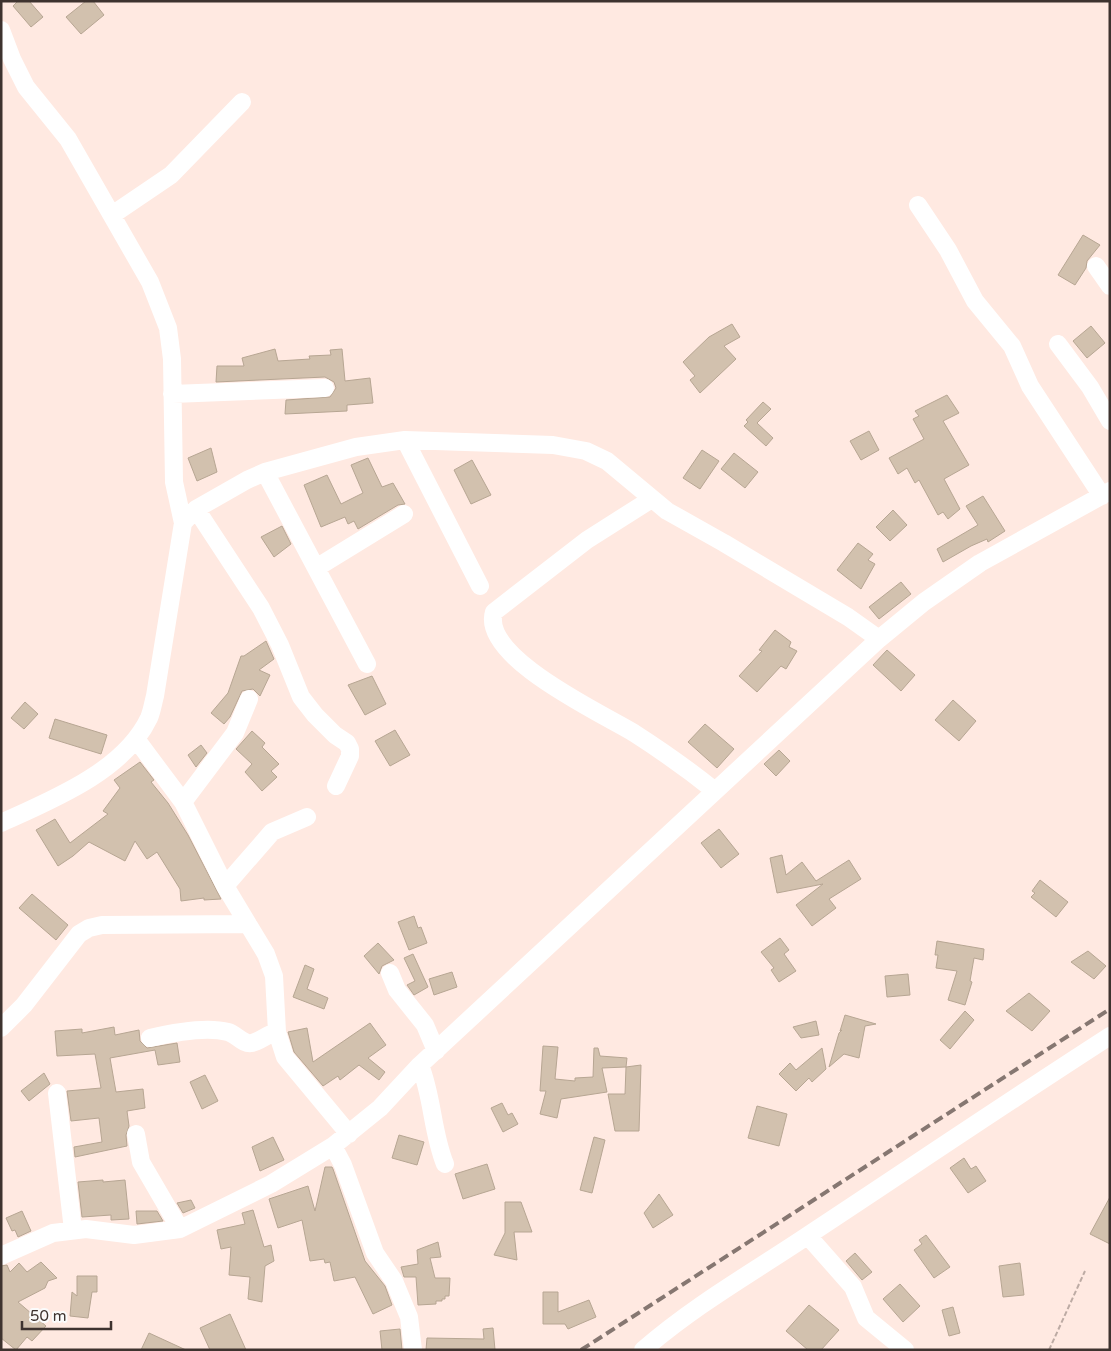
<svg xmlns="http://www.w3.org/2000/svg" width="1111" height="1351" font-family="'Varela Round',sans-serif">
<rect width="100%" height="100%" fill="#ffe9e1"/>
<path fill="#d2c1ae" stroke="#b7a693" d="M18,1H29L43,17L31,27L13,6Z
M86,1H93L104,15L81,34L66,17Z
M1083,235L1100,245L1087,261L1086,268L1075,285L1058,275Z
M732,324L740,337L724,346L736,359L700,393L690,380L695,376L683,362L709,337Z
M1091,326L1105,343L1087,358L1073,341Z
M275,349L278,361L310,359L309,356L331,355L330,350L342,349L345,381L370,378L373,403L347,405V411L285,414L286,400L330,397L336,388L334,382L325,377L216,382L217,366H244L242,358Z
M947,395L959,413L943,421L969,465L944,479L960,509L948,519L943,512L938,515L919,480L915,483L907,468L898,474L889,458L924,439L913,419L919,416L915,411Z
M763,402L771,409L757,423L773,438L766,446L744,426L748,422L746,420Z
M869,431L879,450L861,460L850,441Z
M211,448L217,472L197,481L188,458Z
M702,450L719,461L700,489L683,478Z
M734,453L758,472L745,488L721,469Z
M368,458L382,487L393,483L405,504L398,505L358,529L354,521L348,524L345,517L321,527L304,485L327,475L341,504L363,493L351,465Z
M472,460L491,495L471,504L454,470Z
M983,496L1005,531L988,542L987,539L971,546L943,562L937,549L978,525L966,506Z
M893,510L907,525L890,541L876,527Z
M282,526L291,544L274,557L261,537Z
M858,543L873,554L868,560L875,564L861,589L837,570Z
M901,582L911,594L879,619L869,607Z
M775,630L791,642L789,647L797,651L786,669L781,666L757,692L739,676L762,651L759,650Z
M266,641L274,659L259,670L270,675L260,696L253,689L242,691L230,717L224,724L211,713L228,693L241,656H244Z
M887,650L915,675L901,691L873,665Z
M372,676L386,704L365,715L348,685Z
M953,700L976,721L959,741L935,720Z
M25,702L38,714L24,729L11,718Z
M55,719L107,735L101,754L49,738Z
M705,724L734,749L717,768L688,742Z
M395,730L410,755L390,766L375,741Z
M252,731L265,743L262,747L279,764L271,771L277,777L262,791L245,772L252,764L236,749Z
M201,745L207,753L196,767L188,755Z
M779,750L790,761L776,776L764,764Z
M140,762L154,780L151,782L168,803L188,835L221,899L204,900V898L181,901L180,889L157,852L147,859L135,841L125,861L89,842L73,856L58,866L36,830L55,819L70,843L108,814L103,811L120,788L114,780Z
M719,829L739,854L721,868L701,843Z
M782,855L786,875L802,862L816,881L849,860L861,879L829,899L836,908L812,926L796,905L823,884L777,893L770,858Z
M1040,880L1068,902L1056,917L1031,897L1035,893L1032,891Z
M32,894L68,925L56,940L19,908Z
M414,916L418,928L421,927L427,943L409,950L398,922Z
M780,938L789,950L784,954L796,971L779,982L771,970L774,968L761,952Z
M937,941L984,949L983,960L974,958L970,981L972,982L965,1005L948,1000L957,971L936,968L938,955H935Z
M378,943L394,960L382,966L379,974L364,956Z
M1088,951L1106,966L1094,979L1071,962Z
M413,954L428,987L414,995L407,985L415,981L404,958Z
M305,965L314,969L307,989L328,998L324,1009L293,997Z
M452,972L457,987L434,995L429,979Z
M908,974L910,995L887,997L885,976Z
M1029,993L1050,1011L1032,1031L1006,1011Z
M965,1011L974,1020L950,1049L940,1040Z
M845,1015L876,1024L865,1026L859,1058L844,1054L829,1067L839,1033L842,1030L840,1031Z
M816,1021L819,1035L801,1038L793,1027Z
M370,1023L386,1045L368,1058L385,1072L379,1080L359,1065L340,1080L338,1076L323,1086L294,1052L288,1032L307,1028L313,1062Z
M114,1027L115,1035L139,1030L140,1041L147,1048L177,1043L180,1062L158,1065L155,1050L110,1058L116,1092L143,1089L145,1108L127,1111L129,1126L126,1135L127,1146L75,1157L74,1147L102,1142L99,1118L71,1121L67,1091L101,1088L95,1054L57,1056L55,1031L82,1029V1033Z
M543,1046L558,1047L555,1079L575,1081V1078L593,1077L594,1048H598L600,1056L627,1058L626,1067L602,1068L607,1092L561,1099L557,1118L540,1114L546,1091H540Z
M822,1048L826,1069L812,1082L809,1078L796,1091L779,1074L790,1063L796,1070Z
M641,1065L639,1131H615L608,1094H625L626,1067Z
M44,1073L50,1084L29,1101L21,1091Z
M205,1075L218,1101L202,1109L190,1082Z
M502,1103L508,1115L512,1113L518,1124L503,1132L491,1108Z
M757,1106L787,1114L779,1146L748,1138Z
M399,1135L424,1142L417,1165L392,1158Z
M273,1137L284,1160L260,1171L252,1147Z
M594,1137L605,1140L592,1193L580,1190Z
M964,1158L971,1169L976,1166L986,1181L968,1193L950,1168Z
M487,1164L495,1189L463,1199L455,1174Z
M325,1167H332L333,1169L365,1261L385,1286L392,1305L373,1314L355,1277L334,1281L330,1262L325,1263L324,1259L310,1261L302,1220L278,1228L269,1199L308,1186L315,1211Z
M103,1180V1182L125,1180L129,1219L111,1220V1215L82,1217L78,1182Z
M659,1194L673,1215L653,1228L644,1213Z
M1110,1197V1244L1090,1234Z
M191,1200L195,1208L183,1213L177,1203Z
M505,1202H521L532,1232H514L517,1260L494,1255L505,1233Z
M253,1210L264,1247L271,1245L274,1261L265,1266L262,1302L248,1299L250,1277L229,1275L231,1247L221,1249L217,1230L245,1224L242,1213Z
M22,1211L31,1231L18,1237L15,1230L12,1231L6,1218Z
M136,1211H157L163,1221L137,1224Z
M926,1235L950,1267L934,1278L914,1250L922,1244L919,1240Z
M438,1242L441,1257L430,1258L435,1278H450L449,1296H445V1299H442V1301H436V1304L418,1305L416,1277H404L401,1267L418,1264L417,1250Z
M855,1253L872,1272L862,1280L846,1261Z
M41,1262L57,1278L48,1281L45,1288L18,1302L46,1326L32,1341L27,1337L16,1350L1,1338V1266L7,1265L10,1272L19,1263L27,1272Z
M1020,1263L1024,1295L1003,1297L999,1266Z
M77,1276H97V1292H92L88,1318L70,1316L72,1292L77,1296Z
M900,1284L920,1306L903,1322L883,1299Z
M543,1292H558V1312L589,1300L596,1317L568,1329L565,1324H543Z
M809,1305L839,1330L821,1350H808L786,1331Z
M953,1307L960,1333L949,1336L942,1310Z
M230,1314L246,1350H210L200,1328Z
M493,1328L495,1350H426L427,1338L484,1339L483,1329Z
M400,1329L402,1350H382L380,1331Z
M149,1333L186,1350H141Z"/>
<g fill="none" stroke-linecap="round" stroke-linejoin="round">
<path stroke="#bdaba4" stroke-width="2" stroke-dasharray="5 2.5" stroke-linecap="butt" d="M1049,1350L1085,1271"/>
<path stroke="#fff" stroke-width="18" d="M1,30L12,59L26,87L68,139L150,282L168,328L172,359L174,482L183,523
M918,205L948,250L975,301L1012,346L1030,386L1102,496
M112,215L171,175L242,102
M1096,266L1110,286
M1058,344L1090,387L1110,421
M172,394L325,388
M405,440L480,586
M265,472L367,664
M650,500L587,540L494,612C480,657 601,713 634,733C662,751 689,770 715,791
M196,509L261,608L280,645L301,697L315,715L335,735L347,743L350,749V756L336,786
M316,568L404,514
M136,739L183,802L225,886L266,954L274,976L277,1032L285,1057L349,1134
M183,802L235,733L249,699
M1,823C52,800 124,771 149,718C152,711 153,703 155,696L183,523L196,509L247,480L265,472L356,447L405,440L553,445L586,451L607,461L667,511L724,543L848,617L879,639
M225,886L272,832L307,817
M390,973L397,990L425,1025L436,1051
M1,1028L24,1005L79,934L89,928L102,925L248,924
M150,1038C171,1033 206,1026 228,1032C236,1034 243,1045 252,1043C261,1041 267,1034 277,1032
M420,1065C433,1098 432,1132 445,1164
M57,1093L73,1230
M136,1134L141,1162L180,1229
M333,1146L343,1165L375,1253L394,1281L409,1317L413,1350
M808,1236L853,1287L866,1318L905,1350
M1,1256L53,1233L86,1229L134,1235L180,1229L271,1184L333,1146L380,1108L420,1065L879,639L924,602L980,563L1110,491
M643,1350C696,1304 752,1273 810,1234C910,1168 1009,1101 1110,1036"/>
<path stroke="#867771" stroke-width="4" stroke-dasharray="10 5" stroke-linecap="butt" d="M581,1350L1110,1009"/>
</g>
<rect width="1111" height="1351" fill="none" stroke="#3e332f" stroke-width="5"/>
<path d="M22 1321v8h89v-8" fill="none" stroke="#3e332f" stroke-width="2.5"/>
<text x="30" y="1321" font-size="15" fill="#3e332f" stroke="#fbfbfb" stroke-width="4" paint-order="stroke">50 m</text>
</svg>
